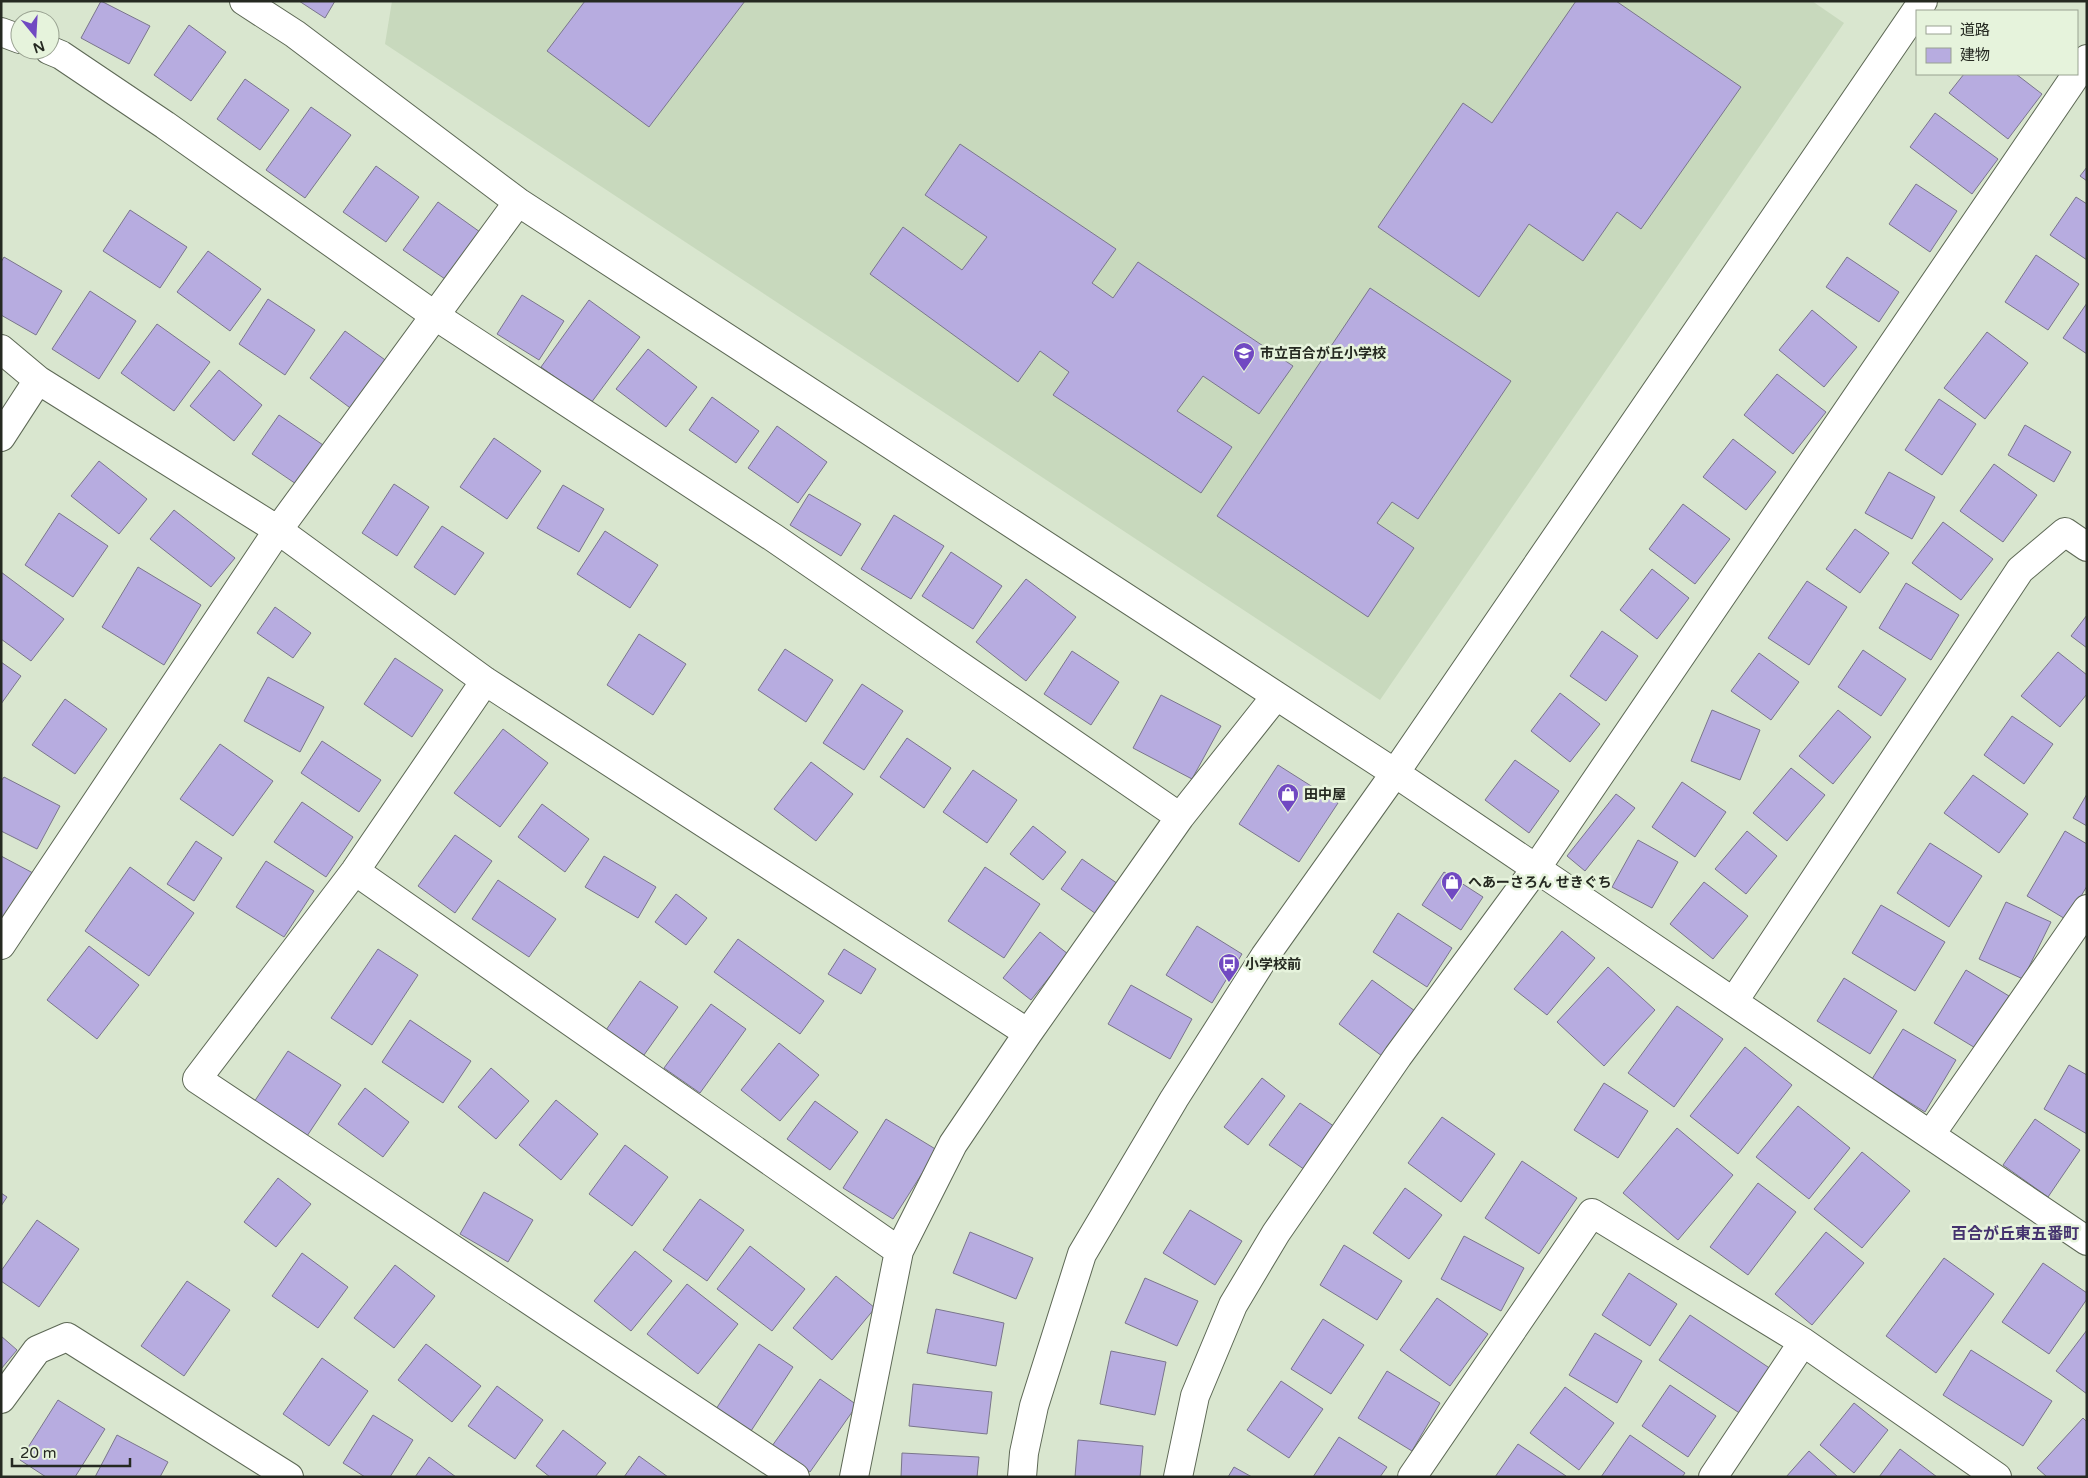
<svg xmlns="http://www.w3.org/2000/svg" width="2088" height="1478" font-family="'Varela Round','Noto Sans JP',sans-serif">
<rect width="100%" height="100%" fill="#d9e6cf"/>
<path fill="#c8d9bd" d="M392,1H1812L1844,23L1380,700L385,44Z"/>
<path fill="#b7ace0" stroke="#7a768b" d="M101,1L150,26L129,64L81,38Z
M299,1H335L325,18Z
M585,1H745L649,127L547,51Z
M1576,1H1616L1741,87L1641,229L1617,212L1583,261L1529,224L1479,297L1378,227L1463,103L1492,123Z
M189,25L226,52L191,101L154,75Z
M1964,74H2016L2042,94L2008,139L1949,93Z
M245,79L289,110L260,150L217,119Z
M311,107L351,135L305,198L266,170Z
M1935,113L1998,159L1972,194L1910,147Z
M960,144L1116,249L1092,283L1113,298L1138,262L1293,366L1259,414L1203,376L1177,411L1232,447L1201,493L1053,395L1069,372L1040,351L1018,382L870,274L903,227L962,270L987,237L925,195Z
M376,166L419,197L386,242L343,212Z
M2087,167V181L2080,176Z
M1916,184L1957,211L1930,252L1889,224Z
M2076,197L2087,204V260L2050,235Z
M438,202L480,232L445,279L403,250Z
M130,210L187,247L160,288L103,251Z
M208,251L261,289L230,331L177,292Z
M2036,255L2079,284L2048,330L2005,302Z
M4,257L62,291L36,335L1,315V262Z
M1847,257L1899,292L1879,322L1826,287Z
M1370,288L1511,381L1418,519L1392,502L1377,523L1414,548L1368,617L1217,516Z
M90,291L136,321L99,379L52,349Z
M522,295L564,321L539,360L497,334Z
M268,299L315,330L285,375L239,344Z
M589,300L640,337L591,403L541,367Z
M2087,303V354L2063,338Z
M1812,310L1857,347L1824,387L1779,350Z
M157,324L210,362L174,411L121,373Z
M345,331L388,362L353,410L310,378Z
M1987,332L2028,363L1985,419L1944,388Z
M648,349L697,387L666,427L616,389Z
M219,370L262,405L234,441L190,406Z
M1777,374L1826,412L1793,454L1744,415Z
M712,397L759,431L736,463L689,430Z
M1939,399L1976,424L1942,475L1905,450Z
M279,415L326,447L299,486L252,454Z
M2025,425L2071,452L2054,482L2008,455Z
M777,426L827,462L798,503L748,468Z
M494,438L541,471L507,519L460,487Z
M1733,439L1776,472L1746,510L1703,477Z
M99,461L147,499L119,534L71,496Z
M1994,464L2037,495L2003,542L1960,511Z
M1889,472L1935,497L1912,539L1865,513Z
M394,484L429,507L397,556L362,533Z
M563,485L604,509L579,552L537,528Z
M809,494L861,524L841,556L790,525Z
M1683,504L1730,539L1695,584L1649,549Z
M174,510L235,558L211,587L150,539Z
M59,513L108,546L73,597L25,565Z
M894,515L944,546L911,599L861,569Z
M1943,522L1993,559L1961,600L1912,563Z
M442,526L484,553L455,595L414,567Z
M1855,529L1889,553L1860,593L1826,569Z
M605,531L658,565L630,608L577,574Z
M951,552L1002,586L973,629L922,596Z
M138,567L201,605L164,665L102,627Z
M1652,569L1689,598L1657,639L1620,610Z
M1,572L64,619L31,661L1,639Z
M1026,579L1076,617L1026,681L976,642Z
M1807,581L1847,607L1809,665L1768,638Z
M1906,583L1959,615L1931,660L1879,628Z
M275,607L311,633L293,658L257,633Z
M2087,615V648L2071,636Z
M1602,631L1638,656L1606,701L1570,676Z
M639,634L686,664L653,715L607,685Z
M785,649L833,680L806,722L758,690Z
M1863,650L1906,679L1881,716L1838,687Z
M1072,651L1119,682L1091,725L1044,694Z
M2058,652L2087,675V694L2060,727L2021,696Z
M1759,653L1799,682L1771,720L1731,691Z
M395,658L443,690L412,737L364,704Z
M1,662L21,676L1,704Z
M268,677L324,707L300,752L244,721Z
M862,684L903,711L864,770L823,743Z
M1560,693L1600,724L1570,762L1531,731Z
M1161,695L1221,726L1192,779L1133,748Z
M65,699L107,729L75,774L32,745Z
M1712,710L1760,730L1740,780L1691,761Z
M1838,710L1871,737L1833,784L1799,756Z
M2012,716L2053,744L2024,784L1984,755Z
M503,729L548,763L500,827L454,793Z
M907,738L951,768L924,808L880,777Z
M322,741L381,780L359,812L301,773Z
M220,744L273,781L233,836L180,799Z
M1515,760L1559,791L1529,833L1485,800Z
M811,762L853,794L816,841L774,809Z
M1278,765L1338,803L1299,862L1239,824Z
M1791,768L1825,795L1787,841L1753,813Z
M973,770L1017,800L987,843L943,812Z
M1973,775L2028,814L1999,853L1944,813Z
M4,777L60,806L37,849L1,831V781Z
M1682,782L1726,812L1695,857L1652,827Z
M1616,794L1635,808L1585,871L1567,856Z
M2087,794V826L2073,818Z
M302,802L353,837L326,877L274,842Z
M542,804L589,839L565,872L518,837Z
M1033,826L1066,852L1043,880L1010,854Z
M1747,831L1777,856L1746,894L1715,869Z
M2065,831L2087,844V886L2067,920L2027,896Z
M455,835L492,861L455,913L418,886Z
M1638,840L1678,862L1652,908L1612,887Z
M196,841L222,858L194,901L167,884Z
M1930,843L1982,876L1949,927L1897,893Z
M1,856L33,873L1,924Z
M604,856L656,887L638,918L585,887Z
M1082,859L1121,886L1099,916L1061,889Z
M266,861L314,891L284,937L236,907Z
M130,867L194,913L149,976L85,931Z
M985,867L1040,904L1004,958L948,921Z
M1444,872L1483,897L1461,930L1422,905Z
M498,880L556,919L529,957L472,919Z
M1704,882L1748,916L1713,959L1670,924Z
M676,894L707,918L686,945L655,922Z
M2006,902L2051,922L2023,979L1979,959Z
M1881,905L1945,942L1915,991L1852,953Z
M1398,913L1452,948L1427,987L1373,952Z
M1197,926L1242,954L1212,1003L1166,975Z
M1562,931L1595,958L1547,1015L1514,989Z
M1040,932L1068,954L1031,1000L1003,978Z
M738,939L824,1001L800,1034L714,972Z
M89,946L139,985L97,1039L47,1000Z
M378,949L418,975L372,1045L331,1018Z
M844,949L876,969L861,994L828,974Z
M1608,967L1655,1010L1604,1066L1557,1022Z
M1966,970L2009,996L1977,1049L1934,1023Z
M1844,978L1897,1011L1870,1054L1817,1021Z
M1372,980L1415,1011L1382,1056L1339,1024Z
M640,981L678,1007L644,1055L606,1030Z
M1131,985L1192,1019L1170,1059L1108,1024Z
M711,1004L746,1029L700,1093L664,1068Z
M1677,1006L1723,1039L1674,1107L1628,1073Z
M410,1020L471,1061L443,1103L382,1062Z
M1903,1029L1956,1060L1925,1112L1872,1079Z
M779,1043L819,1075L780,1121L741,1090Z
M1745,1047L1792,1085L1738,1154L1690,1116Z
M288,1051L341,1085L305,1139L252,1105Z
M2069,1065L2087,1075V1134L2044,1109Z
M491,1068L529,1101L496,1139L458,1107Z
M1262,1078L1285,1096L1248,1145L1224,1127Z
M1604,1083L1648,1111L1618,1158L1574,1130Z
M365,1088L409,1122L383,1157L338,1124Z
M556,1100L598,1134L561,1180L519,1145Z
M815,1101L858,1132L830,1170L787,1139Z
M1300,1103L1338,1129L1308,1172L1269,1145Z
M1798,1106L1850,1148L1809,1199L1756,1157Z
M1442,1117L1495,1154L1461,1202L1408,1163Z
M886,1119L937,1150L893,1219L843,1188Z
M2035,1119L2080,1150L2048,1197L2003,1165Z
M1677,1128L1733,1175L1678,1240L1623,1193Z
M625,1145L668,1177L632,1226L589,1194Z
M1862,1152L1910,1191L1862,1248L1814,1209Z
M1522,1161L1577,1198L1539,1254L1485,1218Z
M278,1178L311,1204L276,1247L244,1222Z
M1758,1183L1796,1212L1748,1275L1710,1247Z
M1405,1188L1442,1215L1409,1259L1373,1233Z
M484,1192L533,1220L508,1262L460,1234Z
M1,1193L7,1197L1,1206Z
M700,1199L744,1230L707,1281L663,1250Z
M1190,1210L1242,1241L1215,1285L1163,1253Z
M37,1220L79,1249L39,1307L1,1281V1271Z
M970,1232L1033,1258L1016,1299L953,1273Z
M1826,1232L1864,1263L1812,1325L1775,1294Z
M1464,1236L1524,1268L1501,1311L1441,1279Z
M1344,1245L1402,1281L1377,1320L1320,1285Z
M750,1246L805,1289L772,1331L717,1289Z
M635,1251L672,1281L631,1331L594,1301Z
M302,1253L348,1287L318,1328L272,1296Z
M1944,1258L1994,1294L1936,1373L1886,1336Z
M2043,1263L2087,1293V1299L2049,1354L2002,1322Z
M395,1265L435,1296L394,1348L354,1318Z
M1629,1273L1677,1304L1650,1346L1602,1315Z
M836,1276L875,1308L832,1360L793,1328Z
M1145,1278L1198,1301L1177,1346L1125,1323Z
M187,1281L230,1310L184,1376L141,1346Z
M687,1284L738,1324L698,1374L647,1334Z
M1437,1298L1488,1334L1450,1386L1400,1350Z
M936,1309L1004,1323L996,1366L927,1353Z
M1690,1315L1771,1369L1741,1414L1659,1360Z
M1323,1319L1364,1345L1331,1394L1291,1369Z
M2087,1330V1394L2056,1371Z
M1595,1333L1642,1361L1617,1403L1569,1375Z
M1,1336L17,1350L1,1369Z
M426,1344L481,1386L452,1422L398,1380Z
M759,1344L793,1367L751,1431L716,1409Z
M1971,1350L2052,1401L2023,1446L1943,1395Z
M1111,1351L1166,1362L1155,1415L1100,1404Z
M322,1358L368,1391L329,1446L283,1414Z
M1387,1371L1440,1403L1412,1451L1358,1418Z
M820,1379L857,1405L810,1472L772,1446Z
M1281,1381L1323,1409L1289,1458L1247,1430Z
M913,1384L992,1392L987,1434L909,1426Z
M1670,1385L1716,1416L1688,1457L1642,1426Z
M497,1386L543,1420L515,1459L468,1426Z
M1565,1387L1614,1423L1579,1470L1530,1433Z
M58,1400L105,1429L75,1477H46L20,1460Z
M1854,1403L1888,1430L1854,1473L1820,1445Z
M373,1415L413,1440L390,1477H365L343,1463Z
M2083,1418L2087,1422V1477H2047L2037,1468Z
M563,1430L606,1463L595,1477H550L536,1466Z
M117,1435L168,1462L160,1477H95Z
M1630,1435L1685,1473L1682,1477H1601Z
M1339,1437L1387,1467L1380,1477H1313Z
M1078,1440L1143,1446L1140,1477H1075Z
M1518,1444L1566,1476V1477H1495Z
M1900,1449L1937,1477H1879Z
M1809,1451L1838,1477H1786Z
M902,1453L979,1457L977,1477H901Z
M639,1456L668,1477H624Z
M429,1457L456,1477H415Z
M1234,1467L1252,1477H1228Z"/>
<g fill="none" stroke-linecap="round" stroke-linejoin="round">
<g stroke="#5d6855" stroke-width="30">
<path id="minor" d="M244,1L295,34L518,202L1395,773L2087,1241
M1,32L20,39
M49,50L61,55L165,125L434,315L774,538L1180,817
M1,349L38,380L278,530L485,681L1028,1033
M1,437L38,380
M485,681L355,871L197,1079L795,1477
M355,871L899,1251
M1,945L278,530L518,202
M1734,1001L2020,570L2065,532L2087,547
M1931,1134L2087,909
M1,1399L37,1350L67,1337L289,1477
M854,1477L899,1251L953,1144L1028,1033L1180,817L1276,696
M1022,1477L1024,1453L1034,1406L1082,1254L1174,1099L1265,956L1395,773L1923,1
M1178,1477L1195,1396L1233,1305L1276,1233L1398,1056L1537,867L2087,59
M1412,1477L1592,1213L1803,1342L1997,1477
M1713,1477L1803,1342"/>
</g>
<use href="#minor" stroke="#fff" stroke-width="28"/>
</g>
<defs>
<g id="school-pin" transform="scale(1.125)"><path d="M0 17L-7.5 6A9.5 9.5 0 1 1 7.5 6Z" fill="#7149c2" stroke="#e6f3dc"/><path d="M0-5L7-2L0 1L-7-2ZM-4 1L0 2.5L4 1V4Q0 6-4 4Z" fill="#fff"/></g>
<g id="shop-pin" transform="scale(1.125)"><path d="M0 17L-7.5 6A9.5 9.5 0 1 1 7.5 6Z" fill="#7149c2" stroke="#e6f3dc"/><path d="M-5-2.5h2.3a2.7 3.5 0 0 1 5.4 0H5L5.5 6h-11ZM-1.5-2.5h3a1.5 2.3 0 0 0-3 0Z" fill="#fff"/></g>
<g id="bus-pin" transform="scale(1.125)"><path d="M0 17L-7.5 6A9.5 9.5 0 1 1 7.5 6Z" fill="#7149c2" stroke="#e6f3dc"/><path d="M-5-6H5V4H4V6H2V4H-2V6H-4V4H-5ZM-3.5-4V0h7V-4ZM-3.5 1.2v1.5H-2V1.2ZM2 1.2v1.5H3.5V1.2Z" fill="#fff"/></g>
</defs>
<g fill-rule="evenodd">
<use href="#school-pin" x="1244" y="353"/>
<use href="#shop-pin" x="1288" y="794"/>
<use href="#shop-pin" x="1452" y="882"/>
<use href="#bus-pin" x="1229" y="964"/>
</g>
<g text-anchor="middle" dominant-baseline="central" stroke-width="5" stroke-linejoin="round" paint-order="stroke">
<g font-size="14" font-weight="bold" fill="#252921" stroke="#e6f3dc" text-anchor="start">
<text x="1260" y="353">市立百合が丘小学校</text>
<text x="1304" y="794">田中屋</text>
<text x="1468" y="882">へあーさろん せきぐち</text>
<text x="1245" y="964">小学校前</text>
</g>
<g font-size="16" font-weight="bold" fill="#44326e" stroke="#e6f3dc">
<text x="2015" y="1234">百合が丘東五番町</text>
</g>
</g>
<rect width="2088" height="1478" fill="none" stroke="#252921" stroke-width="5"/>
<rect x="1916" y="10" width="162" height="65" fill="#e6f3dc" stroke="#99a291"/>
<rect x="1926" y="26" width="25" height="8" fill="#ffffff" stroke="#99a291"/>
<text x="1960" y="35" font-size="15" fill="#252921">道路</text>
<rect x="1926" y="48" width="25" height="15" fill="#b7ace0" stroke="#99a291"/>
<text x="1960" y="60" font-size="15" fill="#252921">建物</text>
<g transform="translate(35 35) rotate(162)"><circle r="24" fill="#e6f3dc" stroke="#99a291"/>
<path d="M0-4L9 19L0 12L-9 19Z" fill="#7149c2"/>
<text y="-8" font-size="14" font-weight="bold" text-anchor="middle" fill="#252921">N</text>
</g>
<path d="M12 1458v8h118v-8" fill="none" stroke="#252921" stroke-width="2.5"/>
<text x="20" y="1458" font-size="15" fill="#252921" stroke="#e6f3dc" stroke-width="4" paint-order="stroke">20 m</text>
</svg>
